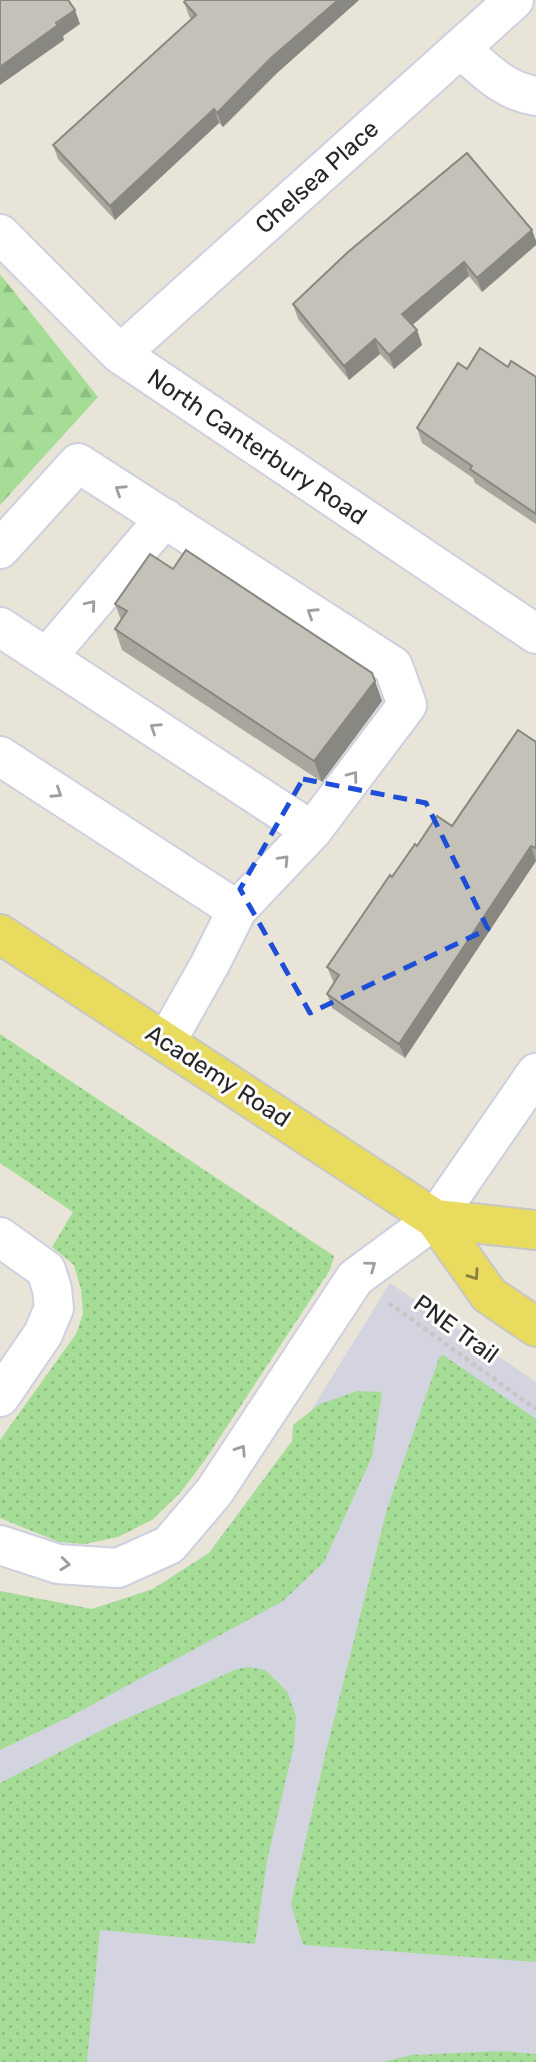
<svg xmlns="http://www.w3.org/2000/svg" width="536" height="2062" font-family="Rubik,sans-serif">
<defs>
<pattern id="grass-dots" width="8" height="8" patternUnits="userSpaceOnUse" patternTransform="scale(1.75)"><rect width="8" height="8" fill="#a5dd97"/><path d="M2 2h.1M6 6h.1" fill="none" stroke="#8ebe82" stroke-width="1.8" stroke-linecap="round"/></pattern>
<pattern id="forest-firs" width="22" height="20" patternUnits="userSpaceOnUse" patternTransform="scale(1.75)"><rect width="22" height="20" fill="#a5dd97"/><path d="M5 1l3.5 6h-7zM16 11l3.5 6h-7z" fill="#8ebe82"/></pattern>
</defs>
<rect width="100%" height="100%" fill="#e9e4d8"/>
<path fill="#d4d4e1" d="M390,1283L536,1382V2062H0V1591L92,1609L153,1589L209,1553L292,1441Z"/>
<path fill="url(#grass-dots)" d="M0,1034L334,1256L330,1270L205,1460L180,1493L152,1520L118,1537L85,1544L59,1542L0,1518V1440L76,1334L83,1314L81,1290L74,1265L52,1247L73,1212L0,1163Z
M443,1355L536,1419V1962L303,1945L291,1904L326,1751L387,1509L439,1358Z
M357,1391L382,1392L372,1457L324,1562L283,1601L73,1715L0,1750V1591L92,1609L153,1589L209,1553L292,1441L293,1425L320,1404Z
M248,1667L265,1670L279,1683L288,1693L296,1717L294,1745L267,1861L255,1944L100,1930L87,2062H0V1783L110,1726L237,1669Z
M501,2051L536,2054V2062H383L411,2055Z"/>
<path fill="url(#forest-firs)" d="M0,274L98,397L0,505Z"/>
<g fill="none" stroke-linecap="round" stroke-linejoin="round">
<g stroke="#cecfdf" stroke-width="42">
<path id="minor" d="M460,48C484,69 503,91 536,96
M0,234L120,354L536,634
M120,354L514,0
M0,549L78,463L393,666L407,705L312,831
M0,627L312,831L237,910L210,964L166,1042
M47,657L165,518
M0,756L237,910
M0,1237L46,1270L52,1289L54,1308L43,1334L0,1397
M0,1545L58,1564L118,1568L169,1545L214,1492L355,1278L435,1219L536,1073"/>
</g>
<g stroke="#c7c7c7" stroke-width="42">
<path id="major" d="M0,934L435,1219L489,1295L536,1327
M435,1219L536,1230"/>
</g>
<path stroke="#c7c7c7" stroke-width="4.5" stroke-dasharray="5 3.5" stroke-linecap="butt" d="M389,1303L536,1409"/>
<use href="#minor" stroke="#fff" stroke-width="38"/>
<use href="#major" stroke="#e8db5e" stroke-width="38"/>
</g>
<path fill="#a9a69e" d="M359,0L277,73L223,127L219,123L115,220L58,159L53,145L191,19L189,16L184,2Z
M532,230L536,241V245L482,292L469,276L412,325L417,330L422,345L394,369L380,354L349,380L298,319L293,304Z
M508,367L536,377V524L475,483L473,478L422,443L417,428L467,369Z
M173,569L372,673L382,701L322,782L122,650L115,629L121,620L115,604Z
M536,742V861L405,1058L332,1008L327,994L334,983L333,981L327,967L392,877L417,846L452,826Z"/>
<path fill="#898781" d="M338,0H359L277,73L223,127L217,113L271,58Z
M75,10L80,24L63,36L64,40L0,85V67Z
M214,109L219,123L115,220L110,206Z
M532,230L536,241V245L482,292L477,278Z
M464,262L469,276L408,329L402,314Z
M417,330L422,345L394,369L389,355Z
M375,339L380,354L349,380L344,366Z
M375,681L382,701L322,782L314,761Z
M531,846L536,861L405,1058L399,1044Z"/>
<path fill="#c4c1b8" stroke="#898781" stroke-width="2" d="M0,0H68L75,10L56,23L58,25L0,67Z
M186,0H338L271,58L217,113L214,109L110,206L53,145L196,15L184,2Z
M467,153L532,230L477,278L464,262L402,314L417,330L389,355L375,339L344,366L293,304L348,252Z
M480,348L508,367L511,361L536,377V514L470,469L472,466L417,428L458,363L467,369Z
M186,550L372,673L375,681L314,761L115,629L127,611L115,604L150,554L173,569Z
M518,730L536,742V846L535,848L531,846L399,1044L327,994L339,975L327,967L390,875L392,877L415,844L417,846L437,816L452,826Z"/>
<defs><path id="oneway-chevron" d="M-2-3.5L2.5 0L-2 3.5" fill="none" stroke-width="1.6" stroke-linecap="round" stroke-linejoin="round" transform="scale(1.75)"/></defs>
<g stroke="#9e9e9e">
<use href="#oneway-chevron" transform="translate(120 490) rotate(-147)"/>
<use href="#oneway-chevron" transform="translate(91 605) rotate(-50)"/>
<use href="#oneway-chevron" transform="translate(312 613) rotate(-147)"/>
<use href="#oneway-chevron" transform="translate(155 728) rotate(-147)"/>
<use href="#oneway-chevron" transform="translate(353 776) rotate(-53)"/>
<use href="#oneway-chevron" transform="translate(57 793) rotate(33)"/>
<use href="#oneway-chevron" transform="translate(284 860) rotate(-47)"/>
<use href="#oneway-chevron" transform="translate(371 1266) rotate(-36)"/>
<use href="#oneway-chevron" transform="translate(241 1450) rotate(-57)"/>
<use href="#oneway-chevron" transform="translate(65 1564) rotate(6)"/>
</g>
<use stroke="#888142" href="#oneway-chevron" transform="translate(474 1275) rotate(55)"/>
<path fill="none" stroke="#1d4ed8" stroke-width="5" stroke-dasharray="14 9" stroke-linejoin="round" d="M303,779L426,803L488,929L310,1013L240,889Z"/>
<g text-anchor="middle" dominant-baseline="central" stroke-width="6" stroke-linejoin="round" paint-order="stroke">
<g font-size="24" fill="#272727" stroke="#fff">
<text transform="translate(317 177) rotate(-42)">Chelsea Place</text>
<text transform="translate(257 447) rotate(34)">North Canterbury Road</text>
<text transform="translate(218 1076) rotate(33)">Academy Road</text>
<text transform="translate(456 1329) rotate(36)">PNE Trail</text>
</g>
</g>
</svg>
